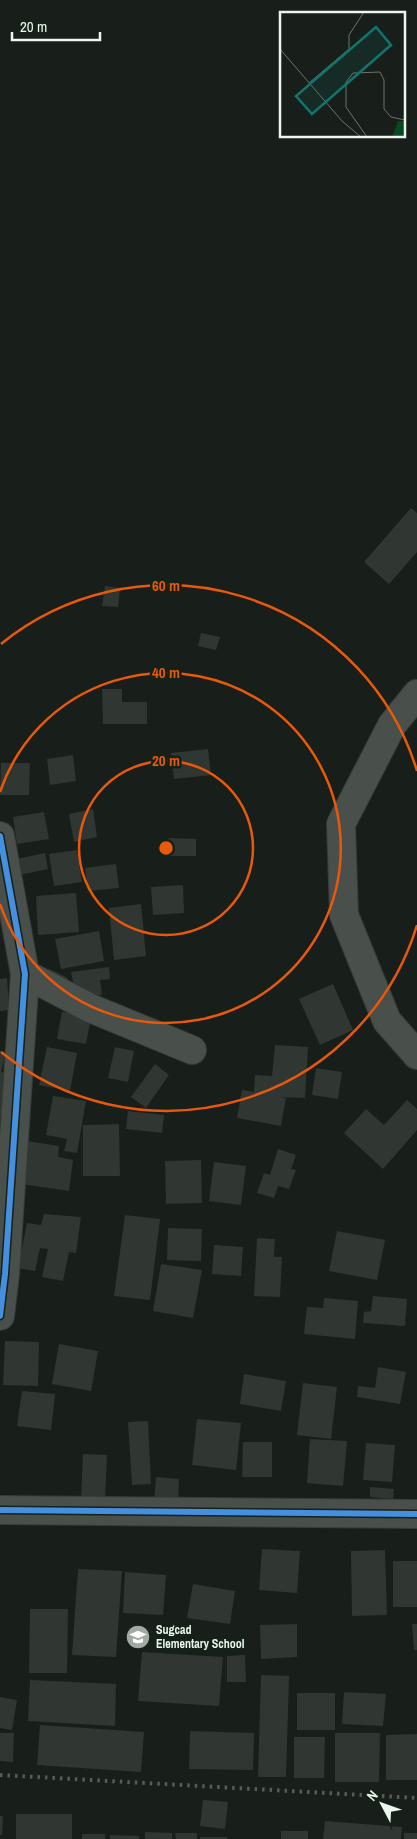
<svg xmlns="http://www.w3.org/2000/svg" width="417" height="1839" font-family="'Archivo Narrow',sans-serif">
<rect width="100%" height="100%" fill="#181e19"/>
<path fill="#303631" d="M411,508L417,513V552L389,584L364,562Z
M105,586L120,588L118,607L102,606Z
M201,633L220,637L216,650L198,646Z
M102,689H122V702H147V724H103Z
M208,749L211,775L174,779L171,753Z
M73,755L76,781L50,785L47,759Z
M1,763H30L29,795H0Z
M93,809L97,837L74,842L69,814Z
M44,812L49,839L17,844L13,817Z
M168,838L196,839V856H167Z
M77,850L82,882L54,886L49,854Z
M45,853L48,869L15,876L12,860Z
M116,864L119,888L88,891L85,868Z
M183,885L184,913L153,915L151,887Z
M76,893L79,932L38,935L36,896Z
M141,904L146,956L114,960L109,908Z
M99,931L104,961L61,969L55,939Z
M109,967L110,979L100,980L102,995L76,996L71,972Z
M49,969L68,978L63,987L45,978Z
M7,978L9,1010L0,1011V979Z
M333,984L353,1030L320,1045L299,999Z
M62,1012L91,1017L86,1044L57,1039Z
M275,1045L308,1047L305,1098L280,1097L286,1098L281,1126L237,1118L242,1090L254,1092L255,1075L272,1076Z
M47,1047L77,1053L70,1091L39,1085Z
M115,1047L134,1051L128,1082L108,1078Z
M0,1051L6,1052L1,1072L15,1076L12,1120L0,1117Z
M155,1064L169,1075L146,1108L131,1097Z
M316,1068L342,1072L338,1099L312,1095Z
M53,1096L86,1101L77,1153L64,1151L67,1139L46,1135Z
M407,1100L417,1109V1130L383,1169L344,1133L366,1109L384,1125Z
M128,1111L164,1115L162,1133L126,1129Z
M119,1124L120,1176H83V1125Z
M27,1141L59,1146L58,1157L73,1160L69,1191L21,1184Z
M278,1149L296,1155L291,1169L296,1170L289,1189L278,1186L274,1198L257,1193L264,1173L270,1175Z
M201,1160L202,1203L166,1204L165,1161Z
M214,1162L246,1166L241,1205L209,1201Z
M44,1214L81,1217L76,1253L69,1252L63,1281L42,1277L48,1249L40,1248L35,1271L18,1268L27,1223L41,1225Z
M125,1215L160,1219L150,1300L114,1296Z
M168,1228L202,1229L201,1261L167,1260Z
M337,1231L385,1240L377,1280L329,1271Z
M257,1238L275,1239L274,1257H282L280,1297L254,1296Z
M214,1245L243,1247L241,1276L212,1274Z
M161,1264L202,1270L193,1318L153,1311Z
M373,1296L407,1299L405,1326L363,1323L364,1312L371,1311Z
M324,1298L358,1301L355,1339L304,1334L307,1307L323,1308Z
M5,1341L39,1342L38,1386L3,1385Z
M59,1344L98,1351L91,1391L52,1384Z
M378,1367L406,1372L400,1404L357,1397L358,1386L375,1388Z
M244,1374L286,1381L281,1411L240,1404Z
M303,1383L337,1387L331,1439L297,1435Z
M22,1391L55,1394L51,1430L17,1426Z
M197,1419L241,1423L236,1470L192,1465Z
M148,1421L151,1484L132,1485L128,1422Z
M310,1439L347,1441L343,1486L307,1483Z
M243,1442H272V1477H242Z
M366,1443L395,1445L392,1482L363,1480Z
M83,1454L107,1455L105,1500L81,1499Z
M156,1477L179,1479L178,1504L154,1502Z
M370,1487L394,1489L393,1499L370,1497Z
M262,1549L300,1551L297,1593L259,1590Z
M385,1550L387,1615L352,1616L351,1551Z
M393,1561H417V1607H393Z
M78,1569L122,1571L116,1657L72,1655Z
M125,1572L166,1575L163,1615L123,1613Z
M193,1584L235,1591L230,1624L187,1618Z
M30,1609H68L67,1673H29Z
M297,1624V1657L261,1659L260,1625Z
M412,1624H417V1650H414Z
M142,1652L223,1657L219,1706L138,1701Z
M245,1655L246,1682H227V1656Z
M261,1675L289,1676L286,1777H258Z
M30,1680L116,1684L115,1726L28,1721Z
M344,1692L386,1694L383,1726L342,1724Z
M297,1693H335V1730H297Z
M0,1697L17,1700L12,1730L0,1728Z
M40,1725L144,1732L141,1772L37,1765Z
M190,1731L254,1733L253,1770L189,1769Z
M0,1733H14L13,1762L0,1761Z
M335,1733H380L379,1782H335Z
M417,1734V1780H386V1735Z
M294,1737H325L324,1778H294Z
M203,1800L228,1802L225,1829L200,1826Z
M16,1814H72V1839H16Z
M0,1816H3L2,1835H0Z
M325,1821L402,1827L401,1839H323Z
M281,1831H308V1839H281Z
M145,1832L172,1833V1839H145Z
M175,1833H197V1839H176Z
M404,1833H417V1839H404Z
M82,1834H105V1839H82Z
M110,1835L139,1836V1839H110Z
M200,1837H227V1839H200Z"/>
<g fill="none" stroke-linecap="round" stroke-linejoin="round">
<g stroke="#363b37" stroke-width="30">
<path id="street" d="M0,836L25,974L5,1274L0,1316
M25,974L90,1008L192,1050"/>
</g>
<g stroke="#363b37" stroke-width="30">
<path id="secondary" d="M417,694L392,725L341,824L344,915L387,1021L417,1055
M0,1510L417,1514"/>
</g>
<use href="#street" stroke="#494f4a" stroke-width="28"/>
<use href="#secondary" stroke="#494f4a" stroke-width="28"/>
<path stroke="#585c59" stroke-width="4" stroke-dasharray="2.5 5" stroke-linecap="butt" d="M0,1775L417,1798"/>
<g stroke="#142217" stroke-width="9">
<path id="cycleway" d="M0,836L25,974L5,1274L0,1316
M0,1510L417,1514"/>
</g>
<use href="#cycleway" stroke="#468fdf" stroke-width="6"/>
</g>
<g fill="none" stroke="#e8590c" stroke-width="2.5">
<circle cx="166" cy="848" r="87"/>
<path d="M0 792A175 175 0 1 1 0 904"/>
<path d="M417 925A262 262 0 0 1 1 1052M1 644A262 262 0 0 1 417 771"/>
</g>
<defs>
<g id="school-disc" transform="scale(1.25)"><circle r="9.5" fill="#a2aaa3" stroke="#142217"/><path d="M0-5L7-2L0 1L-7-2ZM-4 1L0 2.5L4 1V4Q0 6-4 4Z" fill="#fff"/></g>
</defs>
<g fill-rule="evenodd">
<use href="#school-disc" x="138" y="1637"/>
</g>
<g text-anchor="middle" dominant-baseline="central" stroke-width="5" stroke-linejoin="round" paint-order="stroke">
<g font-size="12" font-weight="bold" fill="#edf6ee" stroke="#142217" text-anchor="start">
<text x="156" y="1630">Sugcad<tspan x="156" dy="14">Elementary School</tspan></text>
</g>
</g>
<g transform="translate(280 12)">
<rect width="125" height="125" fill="#181e19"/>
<path d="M118,109H125V125H112Z" fill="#094821"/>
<path fill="none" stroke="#6d746e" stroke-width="1" d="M0,37L62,109L81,125M29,71L69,37V23L84,0M87,125L66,95V70L73,61L100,60L104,68V97L111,105L125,108"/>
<path fill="#0f766e" fill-opacity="0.15" stroke="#0f766e" stroke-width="2.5" d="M96,15L111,33L32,102L16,84Z"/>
<rect width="125" height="125" fill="none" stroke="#edf6ee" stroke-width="2.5"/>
</g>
<circle cx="166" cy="848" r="8" fill="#e8590c" stroke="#142217" stroke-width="2.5"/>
<g font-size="15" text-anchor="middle" font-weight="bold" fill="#e8590c" stroke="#142217" stroke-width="5" stroke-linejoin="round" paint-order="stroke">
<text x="166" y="591">60 m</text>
<text x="166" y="678">40 m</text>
<text x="166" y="766">20 m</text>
</g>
<g transform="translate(382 1804) rotate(311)" stroke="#142217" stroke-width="4" paint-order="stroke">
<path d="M0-4L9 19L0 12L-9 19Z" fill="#edf6ee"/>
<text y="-8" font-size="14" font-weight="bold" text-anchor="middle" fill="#edf6ee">N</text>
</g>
<path d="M12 32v8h88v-8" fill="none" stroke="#edf6ee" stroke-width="2.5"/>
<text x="20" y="32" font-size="15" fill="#edf6ee" stroke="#142217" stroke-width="4" paint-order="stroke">20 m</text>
</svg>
